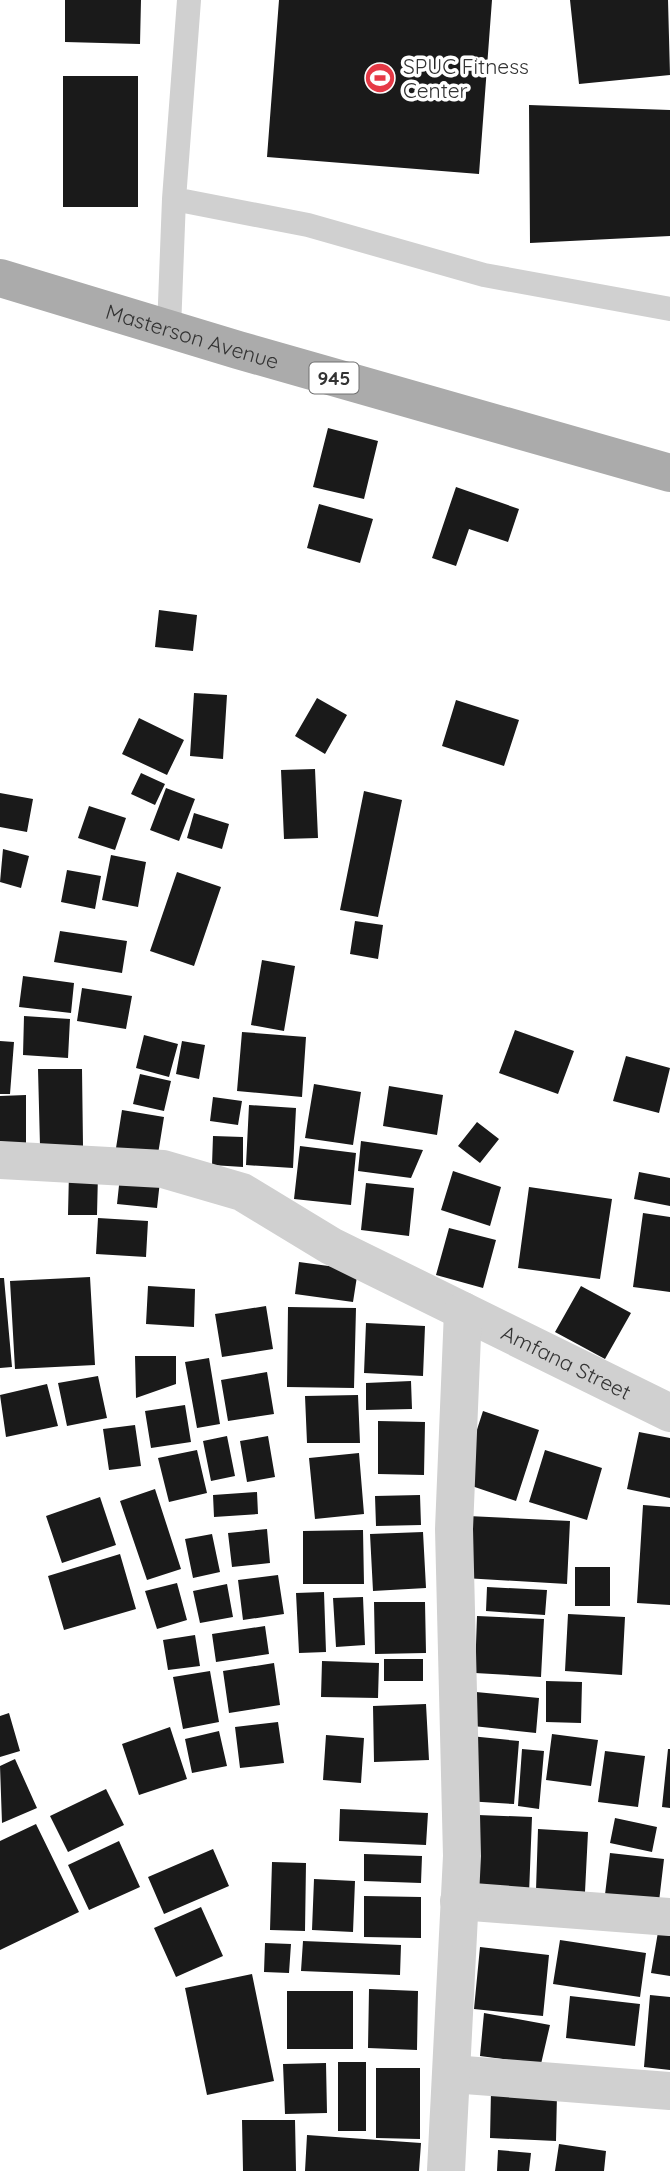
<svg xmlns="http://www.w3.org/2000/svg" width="670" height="2171" font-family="Quicksand,sans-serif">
<rect width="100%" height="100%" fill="#fff"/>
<path fill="#1a1a1a" d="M65,0H141L140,44L65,42Z
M279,0H492L479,174L267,157Z
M570,0H668L670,75L579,84Z
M63,76H138V207H63Z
M529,105L670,110V236L530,243Z
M328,428L378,441L364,499L313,487Z
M456,487L519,509L508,542L469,529L456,566L432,558Z
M319,504L373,519L360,563L307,548Z
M159,610L197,615L193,651L155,647Z
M194,693L227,695L223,759L190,756Z
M317,698L347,715L325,754L295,736Z
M456,700L519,720L504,766L442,746Z
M139,718L184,740L167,775L122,754Z
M315,769L318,838L284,839L281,770Z
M141,773L165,784L155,805L131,794Z
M166,788L195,799L179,841L150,830Z
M364,791L402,800L378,917L340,910Z
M0,793L33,799L27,832L0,827Z
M89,806L126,818L115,850L78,838Z
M194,813L229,824L222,849L187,838Z
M3,849L29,856L21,888L0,882Z
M111,855L146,862L138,907L102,900Z
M67,870L101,876L95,909L61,902Z
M177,872L221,887L194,966L150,951Z
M355,921L383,925L378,959L350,954Z
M60,931L127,941L122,973L54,962Z
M262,960L295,966L284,1031L251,1025Z
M23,976L74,983L71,1013L19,1007Z
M82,988L132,996L126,1029L77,1021Z
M24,1016L70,1019L68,1058L23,1055Z
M515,1030L574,1051L558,1094L499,1073Z
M242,1032L306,1037L302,1097L237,1091Z
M144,1035L178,1044L169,1077L136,1068Z
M0,1041L14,1042L10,1094H0Z
M182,1041L205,1045L199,1079L176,1074Z
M626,1056L670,1068L659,1113L613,1101Z
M38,1069H82L83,1146H40Z
M140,1074L171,1081L164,1111L133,1104Z
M314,1084L361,1092L353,1145L305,1138Z
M389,1086L443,1095L437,1135L383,1126Z
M26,1095V1147H0V1096Z
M213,1097L242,1101L238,1125L210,1121Z
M249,1105L296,1108L293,1168L246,1165Z
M122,1110L164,1117L158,1154L116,1148Z
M477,1122L499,1139L480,1163L458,1146Z
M213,1136L243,1137V1167L212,1165Z
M361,1141L423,1150L411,1178L358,1171Z
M300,1146L356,1153L351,1205L294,1199Z
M121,1167L161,1172L157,1208L117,1204Z
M453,1171L501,1187L490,1226L441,1210Z
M69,1172L98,1173L97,1215H68Z
M639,1172L670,1178V1206L634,1199Z
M366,1183L414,1188L409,1236L361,1230Z
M529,1187L612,1199L600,1279L518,1268Z
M643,1213L670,1217V1292L633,1287Z
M98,1218L148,1221L146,1257L96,1254Z
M449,1228L496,1240L483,1288L436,1275Z
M299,1262L358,1270L353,1302L295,1294Z
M90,1277L95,1365L15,1369L10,1281Z
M0,1278H4L12,1367L0,1368Z
M148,1286L195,1289L194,1327L146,1324Z
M581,1286L631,1313L605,1359L555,1332Z
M266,1306L273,1349L222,1357L215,1314Z
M288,1307L356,1308L354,1388L287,1387Z
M366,1323L425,1326L423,1376L364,1373Z
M135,1356H176V1384L136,1398Z
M209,1358L220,1424L197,1428L185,1362Z
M267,1372L274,1414L228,1421L221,1380Z
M98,1376L107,1418L67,1426L58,1383Z
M411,1381L412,1409L366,1410V1383Z
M47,1384L58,1426L6,1437L0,1395Z
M358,1395L360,1443H307L305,1396Z
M185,1405L191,1442L151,1448L145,1411Z
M483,1411L539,1430L516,1501L460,1482Z
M378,1421L425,1422L424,1475L378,1474Z
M135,1425L141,1466L109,1470L103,1429Z
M639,1432L670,1438V1498L627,1489Z
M227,1436L235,1476L211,1481L203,1441Z
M268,1436L275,1477L247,1482L240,1441Z
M197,1450L207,1493L169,1502L158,1458Z
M545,1450L602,1468L587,1520L529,1502Z
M359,1453L364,1514L315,1519L309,1458Z
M155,1489L181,1569L147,1580L120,1501Z
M257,1492L258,1514L214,1517L213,1495Z
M420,1495L421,1525L376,1526L375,1496Z
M100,1497L116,1545L62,1563L46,1516Z
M643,1505L670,1507V1605L637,1603Z
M468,1516L570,1521L567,1584L464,1578Z
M267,1529L270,1563L232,1567L228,1533Z
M363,1530L364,1584H303V1531Z
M423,1532L426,1588L373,1591L370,1534Z
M212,1534L220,1572L193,1578L185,1539Z
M120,1554L136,1609L64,1630L48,1576Z
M575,1567H610V1606H575Z
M278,1575L284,1614L243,1620L238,1580Z
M177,1583L187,1620L157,1629L145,1591Z
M227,1584L233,1617L200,1623L193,1591Z
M487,1587L547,1590L545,1615L486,1611Z
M324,1592L326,1652L299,1653L296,1593Z
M363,1597L365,1645L336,1647L333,1598Z
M374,1602H425L426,1653L375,1654Z
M568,1614L625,1617L622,1675L565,1671Z
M477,1616L544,1619L541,1677L475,1673Z
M265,1626L269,1654L216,1662L212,1634Z
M195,1635L200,1666L168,1670L163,1640Z
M384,1659H423V1681H384Z
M322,1661L379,1663L378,1698L321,1697Z
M274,1663L280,1705L229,1713L223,1671Z
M210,1671L219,1722L183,1729L173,1677Z
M546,1681L582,1682L581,1723L546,1722Z
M476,1692L539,1698L536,1733L473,1726Z
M426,1704L429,1760L374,1762L373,1706Z
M9,1713L20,1751L0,1757V1716Z
M278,1722L284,1763L240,1768L235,1727Z
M170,1727L187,1779L139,1795L122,1744Z
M219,1731L227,1766L192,1773L185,1739Z
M552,1734L598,1740L591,1786L546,1780Z
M326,1735L364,1738L361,1783L323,1780Z
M470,1736L519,1741L514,1804L466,1801Z
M522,1749L544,1751L539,1809L518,1806Z
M668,1749H670V1808L662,1807Z
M605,1751L645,1756L638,1807L598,1802Z
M15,1759L37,1808L2,1823L0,1766Z
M106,1789L124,1825L68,1852L50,1816Z
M340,1809L428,1813L426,1845L339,1841Z
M478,1815L532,1817L529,1894L474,1891Z
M615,1818L657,1827L652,1852L610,1843Z
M36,1824L79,1912L0,1950V1841Z
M538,1829L588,1832L585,1892L536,1890Z
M119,1841L140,1887L89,1910L68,1865Z
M213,1849L229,1886L164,1914L148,1877Z
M610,1853L664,1859L658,1910L604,1903Z
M364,1854L422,1856L421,1883L364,1881Z
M272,1862L306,1863L305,1931L270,1930Z
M314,1879L355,1881L353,1932L312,1930Z
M364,1896L421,1897V1938L364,1937Z
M201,1907L223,1956L176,1977L154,1928Z
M658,1932L670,1934V1976L651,1973Z
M560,1940L646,1953L640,1997L553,1984Z
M303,1941L401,1945L400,1975L301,1971Z
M265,1943L291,1944L289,1973L264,1972Z
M480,1947L549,1955L543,2016L474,2009Z
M252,1974L274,2081L207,2095L185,1988Z
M369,1989L418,1991L417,2050L368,2048Z
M287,1991H353V2049H287Z
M650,1995L670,1997V2070L644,2067Z
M570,1996L640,2004L635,2046L566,2038Z
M484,2013L550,2025L541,2064L480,2056Z
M338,2062H366V2131H338Z
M326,2063L327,2113L285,2114L283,2064Z
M376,2068H420V2139L376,2138Z
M491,2091L557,2094L556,2141L490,2138Z
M242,2120H295L296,2171H243Z
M307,2135L421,2143L419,2171H305Z
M559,2144L606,2151L604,2171H555Z
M498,2150L531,2153L529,2171H497Z"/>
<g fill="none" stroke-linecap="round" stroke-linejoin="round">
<path stroke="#d0d0d0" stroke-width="24" d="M174,199L308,225L484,275L670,309
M169,329L174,199L189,0"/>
<g stroke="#d0d0d0" stroke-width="38">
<path id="s1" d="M0,1160L163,1169L242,1192L331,1246L670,1413"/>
<path d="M459,1901L670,1917"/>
<path d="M452,2074L670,2091"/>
<path d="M446,2171L462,1856L454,1529L463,1311"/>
</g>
<path stroke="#ababab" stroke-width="38" id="s2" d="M0,278L238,350L670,473"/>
</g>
<defs>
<g id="stadium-disc" transform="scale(1.575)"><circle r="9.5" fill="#e63946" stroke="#fff"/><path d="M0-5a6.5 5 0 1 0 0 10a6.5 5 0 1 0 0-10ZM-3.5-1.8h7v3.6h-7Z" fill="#fff"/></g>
</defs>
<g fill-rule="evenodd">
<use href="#stadium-disc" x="380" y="78"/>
</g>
<g text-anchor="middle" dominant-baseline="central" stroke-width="7" stroke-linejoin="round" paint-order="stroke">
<rect fill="#fff" stroke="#707070" stroke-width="2" x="309.5" y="362.5" width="49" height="31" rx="5"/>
<g font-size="19" font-weight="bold" fill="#333">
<text x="334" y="378">945</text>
</g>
<g font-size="21" fill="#333" stroke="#fff" text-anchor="start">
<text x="403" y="66">SPUC Fitness<tspan x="403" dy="24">Center</tspan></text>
</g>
<g font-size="21" fill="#333" stroke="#fff">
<text stroke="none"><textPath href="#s2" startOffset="201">Masterson Avenue</textPath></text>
<text stroke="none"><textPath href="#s1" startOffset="612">Amfana Street</textPath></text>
</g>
</g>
</svg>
